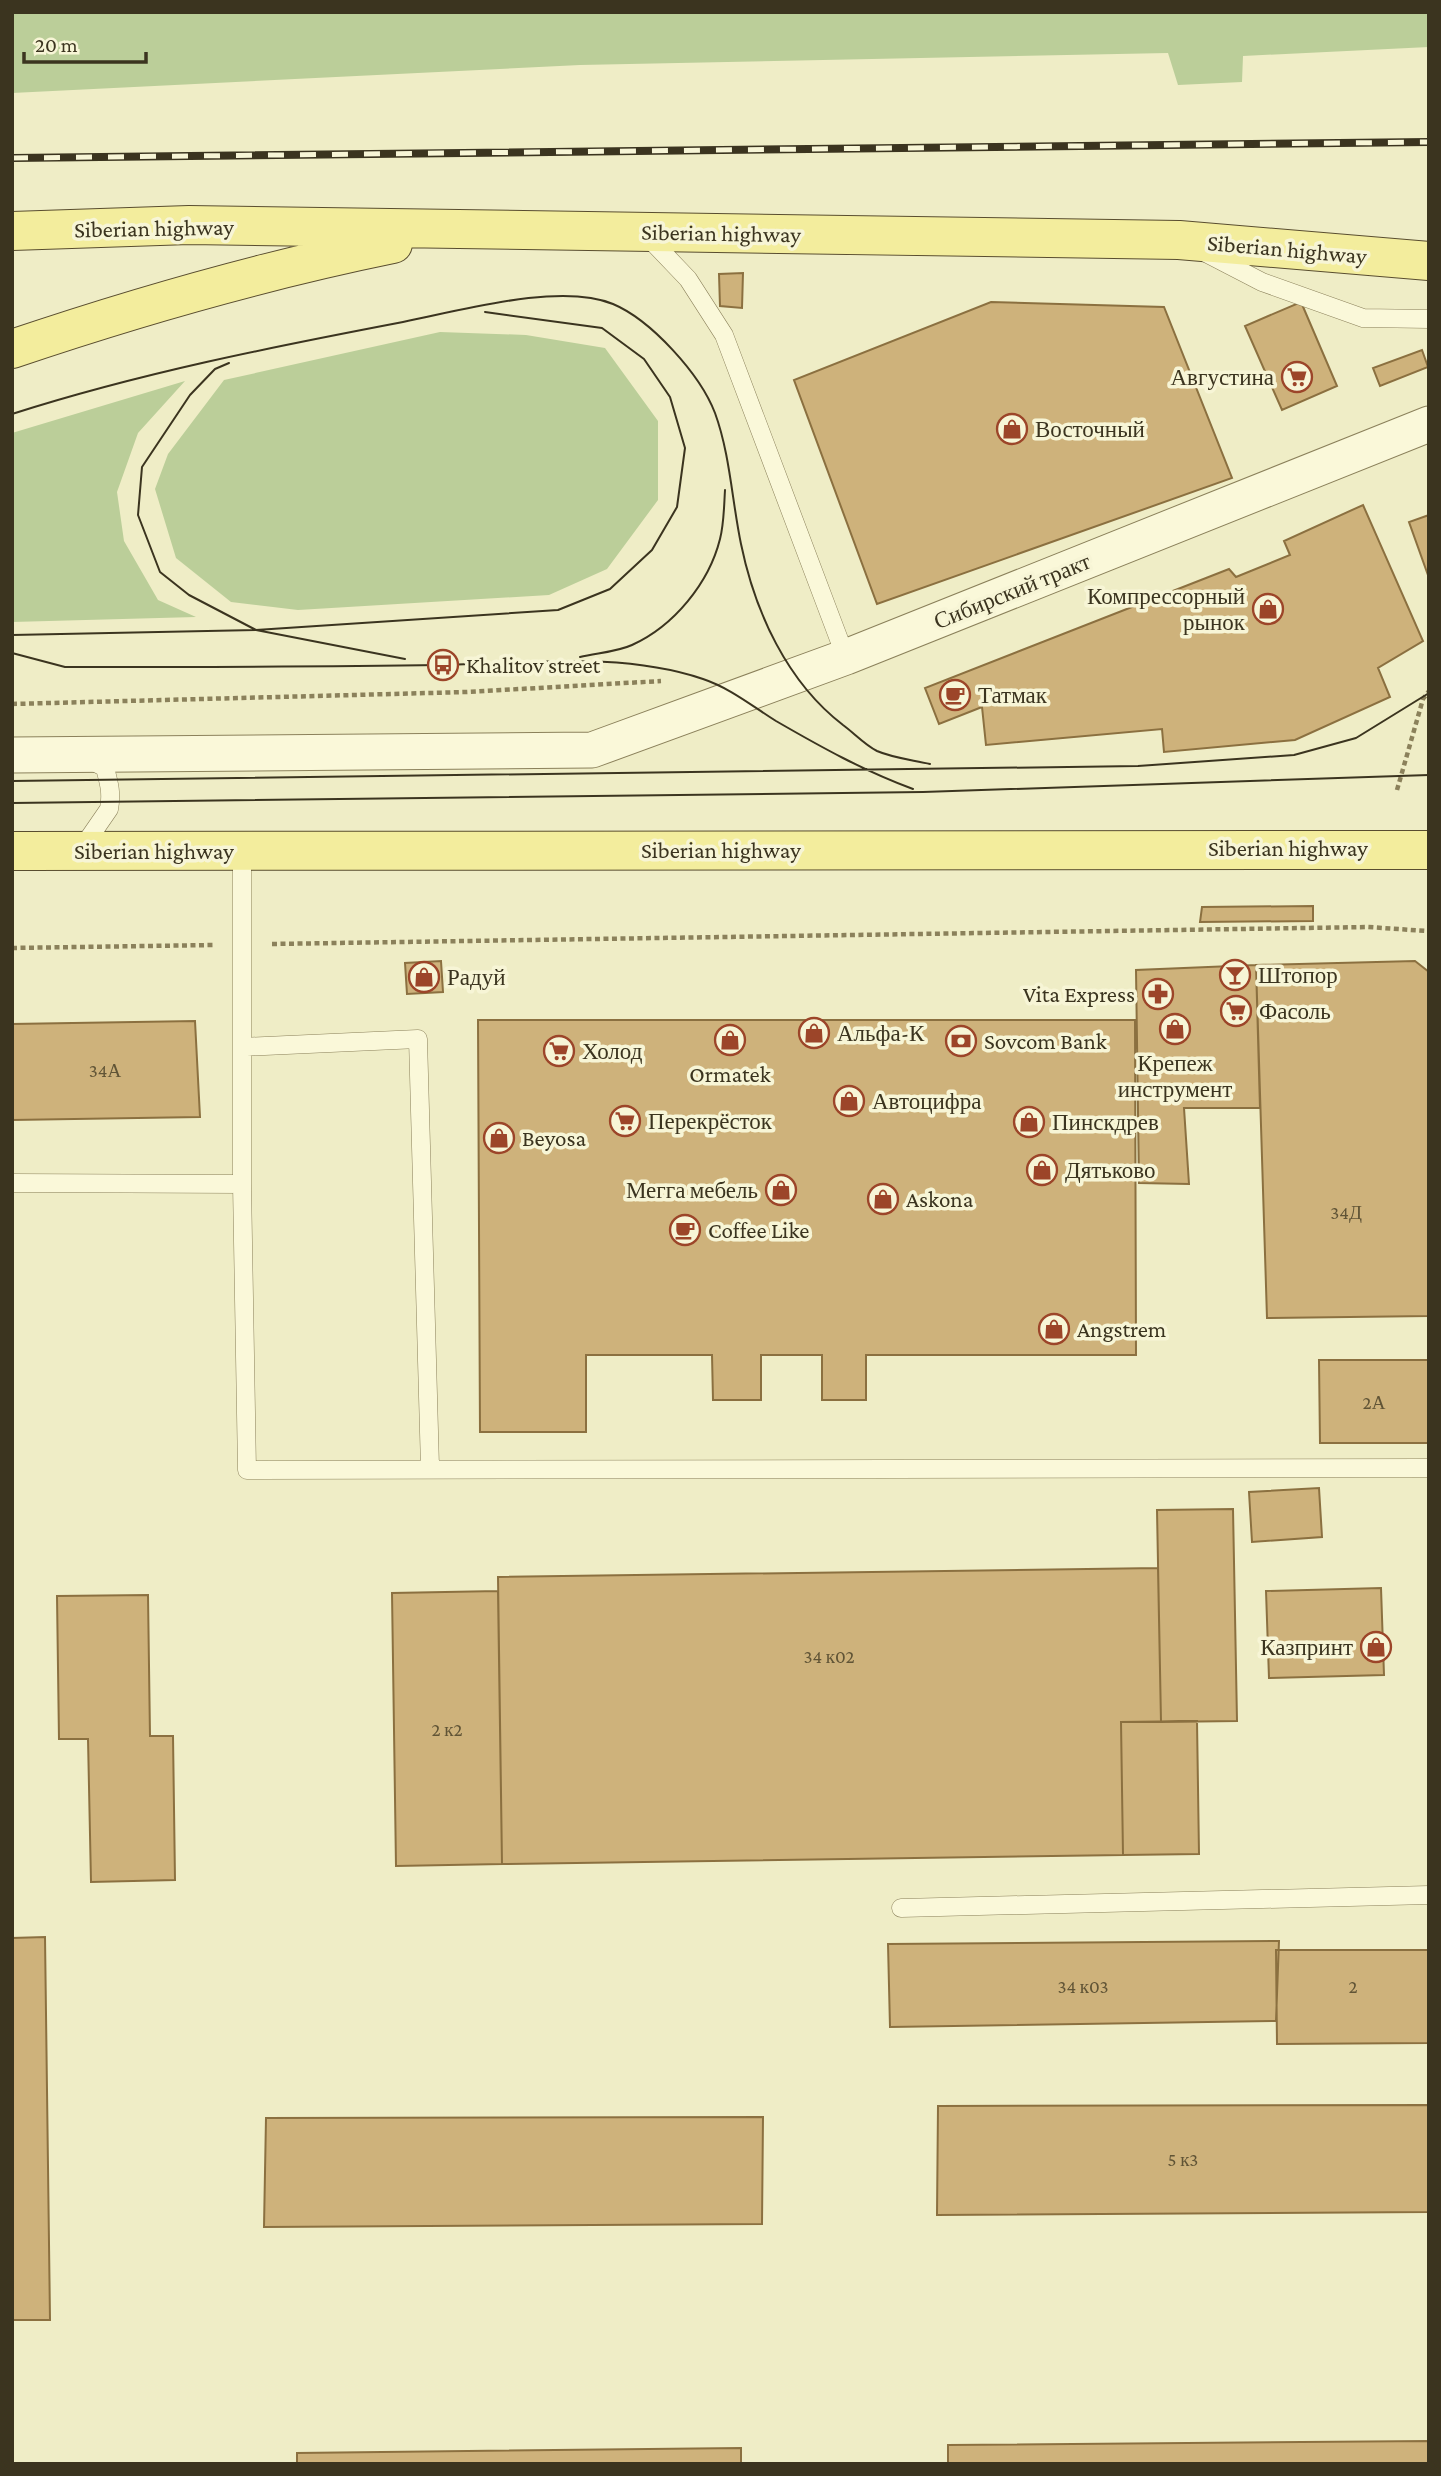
<svg xmlns="http://www.w3.org/2000/svg" width="1441" height="2476" font-family="'Crimson Pro',serif">
<rect width="100%" height="100%" fill="#efedc6"/>
<path fill="#bbce99" d="M12,12H1429V47L1243,56L1242,82L1178,85L1168,53L580,65L12,93Z
M440,332L526,335L605,348L658,421V500L607,569L549,595L298,610L231,602L176,558L155,489L168,454L224,380Z
M185,381L138,433L117,492L124,541L158,600L196,617L12,622V433Z"/>
<path fill="#ceb27b" stroke="#8b7040" stroke-width="2" d="M743,273L742,308L720,306L719,274Z
M991,302L1164,307L1232,478L877,604L794,380Z
M1301,302L1337,386L1282,410L1245,326Z
M1422,350L1428,367L1380,386L1373,368Z
M1363,505L1423,641L1378,668L1390,697L1295,740L1164,752L1162,729L986,745L982,707L939,724L925,688L1229,569L1236,577L1290,555L1284,541Z
M1429,515V578L1409,522Z
M1313,906V921L1200,922L1202,907Z
M441,961L443,992L407,994L405,963Z
M1415,961L1429,972V1316L1267,1318L1256,965Z
M1256,965L1260,1108H1184L1189,1184L1139,1183L1136,970Z
M478,1020H1135L1136,1355H866V1400H822V1355H761V1400H713L712,1355H586V1432H480Z
M195,1021L200,1117L12,1120V1024Z
M1319,1360H1429V1443H1320Z
M1319,1488L1322,1537L1252,1542L1249,1492Z
M1233,1509L1237,1721L1161,1722L1157,1510Z
M1158,1568L1161,1722H1121L1123,1855L502,1864L498,1577Z
M1381,1588L1384,1675L1269,1678L1266,1591Z
M498,1591L502,1864L396,1866L392,1593Z
M148,1595L150,1736H173L175,1880L91,1882L88,1739H59L57,1596Z
M1197,1721L1199,1854L1123,1855L1121,1722Z
M45,1937L50,2320H12V1938Z
M1279,1941L1276,2021L890,2027L888,1944Z
M1276,1950H1429V2043L1277,2044Z
M1429,2105V2212L937,2215L938,2106Z
M763,2117L762,2224L264,2227L266,2118Z
M1429,2441V2464H948V2445Z
M741,2448V2464H297V2453Z"/>
<g fill="none" stroke-linecap="round" stroke-linejoin="round">
<g stroke="#8b815b" stroke-width="19">
<path id="lane" d="M645,234L688,279L724,335L843,650
M1204,252L1262,282L1363,318L1429,319
M80,851L109,809C112,793 109,783 105,768L89,759
M242,1047L418,1039L430,1467
M12,1183L242,1184V852
M242,1184L247,1470L1429,1468
M901,1908L1429,1895"/>
</g>
<g stroke="#8b815b" stroke-width="37">
<path id="street" d="M12,755L592,750L846,657L1429,424"/>
</g>
<g stroke="#594d2f" stroke-width="40">
<path id="primary" d="M12,231L189,225L1179,240L1429,261
M12,349C139,306 261,271 393,244
M12,851L1429,850"/>
</g>
<path stroke="#8b815b" stroke-width="4.5" stroke-dasharray="5 3.5" stroke-linecap="butt" d="M12,704L467,692L661,681
M1397,790L1423,699L1429,691
M272,944L1368,927L1427,931
M12,948L214,945"/>
<use href="#lane" stroke="#faf8d9" stroke-width="18"/>
<use href="#street" stroke="#faf8d9" stroke-width="35"/>
<use href="#primary" stroke="#f3ed9d" stroke-width="38"/>
<path stroke="#3b341f" stroke-width="2" d="M229,363L215,369L190,395L142,467L138,515L160,572L189,595L256,630L405,659
M12,414C140,373 272,347 403,322C459,311 560,282 613,304C651,320 700,374 715,413C730,454 732,501 741,544C755,612 787,682 843,725C854,733 865,745 877,751C893,758 913,760 930,764
M12,635L256,630L558,610L610,589L652,550L677,507L685,448L670,397L644,359L602,328L485,312
M12,653L65,667C190,667 315,667 440,665C526,664 620,651 703,679C730,688 752,706 776,721C821,747 864,771 913,789
M580,657C596,653 617,652 632,645C674,626 709,583 720,539C724,524 724,506 725,490
M12,781L1138,766L1294,755L1356,738L1429,693
M12,803L923,792L1429,775"/>
<g stroke="#3b341f" stroke-width="8">
<path id="rail" d="M12,158L1429,142"/>
</g>
<use href="#rail" stroke="#f7f5d6" stroke-width="5" stroke-dasharray="16" stroke-linecap="butt"/>
</g>
<defs>
<g id="supermarket-ring" transform="scale(1.575)"><circle r="9.5" fill="#f7f5d6" stroke="#9c4529" stroke-width="1.5"/><path d="M-6-5.5h2.5l.6 2H6L4.5 2H-2.5L-4.4-4H-6ZM-1.5 3.2a1.3 1.3 0 1 0 .1 0ZM3 3.2a1.3 1.3 0 1 0 .1 0Z" fill="#9c4529"/></g>
<g id="shop-ring" transform="scale(1.575)"><circle r="9.5" fill="#f7f5d6" stroke="#9c4529" stroke-width="1.5"/><path d="M-5-2.5h2.3a2.7 3.5 0 0 1 5.4 0H5L5.5 6h-11ZM-1.5-2.5h3a1.5 2.3 0 0 0-3 0Z" fill="#9c4529"/></g>
<g id="bus-ring" transform="scale(1.575)"><circle r="9.5" fill="#f7f5d6" stroke="#9c4529" stroke-width="1.5"/><path d="M-5-6H5V4H4V6H2V4H-2V6H-4V4H-5ZM-3.5-4V0h7V-4ZM-3.5 1.2v1.5H-2V1.2ZM2 1.2v1.5H3.5V1.2Z" fill="#9c4529"/></g>
<g id="cafe-ring" transform="scale(1.575)"><circle r="9.5" fill="#f7f5d6" stroke="#9c4529" stroke-width="1.5"/><path d="M-5.5-4.5H6V0H3Q3 3.5 0 3.5H-2.5Q-5.5 3.5-5.5 0ZM3-3.2v2h1.7v-2ZM-6 4.5H4V6H-6Z" fill="#9c4529"/></g>
<g id="bar-ring" transform="scale(1.575)"><circle r="9.5" fill="#f7f5d6" stroke="#9c4529" stroke-width="1.5"/><path d="M-6-5H6L.8 .8V4.5H3.5V6h-7V4.5H-.8V.8Z" fill="#9c4529"/></g>
<g id="pharmacy-ring" transform="scale(1.575)"><circle r="9.5" fill="#f7f5d6" stroke="#9c4529" stroke-width="1.5"/><path d="M-2-6h4v4h4v4h-4v4h-4v-4h-4v-4h4Z" fill="#9c4529"/></g>
<g id="bank-ring" transform="scale(1.575)"><circle r="9.5" fill="#f7f5d6" stroke="#9c4529" stroke-width="1.5"/><path d="M-6-4H6V4H-6ZM0-2.3a2.3 2.3 0 1 0 0 4.6a2.3 2.3 0 1 0 0-4.6Z" fill="#9c4529"/></g>
</defs>
<g fill-rule="evenodd">
<use href="#supermarket-ring" x="1297" y="377"/>
<use href="#shop-ring" x="1012" y="429"/>
<use href="#shop-ring" x="1268" y="609"/>
<use href="#bus-ring" x="443" y="665"/>
<use href="#cafe-ring" x="955" y="695"/>
<use href="#bar-ring" x="1235" y="975"/>
<use href="#shop-ring" x="424" y="977"/>
<use href="#pharmacy-ring" x="1158" y="994"/>
<use href="#supermarket-ring" x="1236" y="1011"/>
<use href="#shop-ring" x="1175" y="1029"/>
<use href="#shop-ring" x="814" y="1033"/>
<use href="#shop-ring" x="730" y="1040"/>
<use href="#bank-ring" x="961" y="1041"/>
<use href="#supermarket-ring" x="559" y="1051"/>
<use href="#shop-ring" x="849" y="1101"/>
<use href="#supermarket-ring" x="625" y="1121"/>
<use href="#shop-ring" x="1029" y="1122"/>
<use href="#shop-ring" x="499" y="1138"/>
<use href="#shop-ring" x="1042" y="1170"/>
<use href="#shop-ring" x="781" y="1190"/>
<use href="#shop-ring" x="883" y="1199"/>
<use href="#cafe-ring" x="685" y="1230"/>
<use href="#shop-ring" x="1054" y="1329"/>
<use href="#shop-ring" x="1376" y="1647"/>
</g>
<g text-anchor="middle" dominant-baseline="central" stroke-width="7" stroke-linejoin="round" paint-order="stroke">
<g font-size="19" fill="#605436">
<text x="105" y="1070">34А</text>
<text x="1346" y="1212">34Д</text>
<text x="1374" y="1402">2А</text>
<text x="829" y="1656">34 к02</text>
<text x="447" y="1729">2 к2</text>
<text x="1083" y="1986">34 к03</text>
<text x="1353" y="1986">2</text>
<text x="1183" y="2159">5 к3</text>
</g>
<g font-size="23" fill="#3b341f" stroke="#f7f5d6">
<text transform="translate(154 228) rotate(-1)">Siberian highway</text>
<text transform="translate(721 233) rotate(1)">Siberian highway</text>
<text transform="translate(1287 249) rotate(5)">Siberian highway</text>
<text transform="translate(1012 591) rotate(-22)">Сибирский тракт</text>
<text x="1288" y="848">Siberian highway</text>
<text x="721" y="850">Siberian highway</text>
<text x="154" y="851">Siberian highway</text>
</g>
<g font-size="23" fill="#3b341f" stroke="#f7f5d6" text-anchor="start">
<text x="1274" y="377" text-anchor="end">Августина</text>
<text x="1035" y="429">Восточный</text>
<text x="1245" y="596" text-anchor="end">Компрессорный<tspan x="1245" dy="26">рынок</tspan></text>
<text x="466" y="665">Khalitov street</text>
<text x="978" y="695">Татмак</text>
<text x="1258" y="975">Штопор</text>
<text x="447" y="977">Радуй</text>
<text x="1135" y="994" text-anchor="end">Vita Express</text>
<text x="1259" y="1011">Фасоль</text>
<text x="837" y="1033">Альфа-К</text>
<text x="984" y="1041">Sovcom Bank</text>
<text x="582" y="1051">Холод</text>
<text x="1175" y="1063" text-anchor="middle">Крепеж<tspan x="1175" dy="26">инструмент</tspan></text>
<text x="730" y="1074" text-anchor="middle">Ormatek</text>
<text x="872" y="1101">Автоцифра</text>
<text x="648" y="1121">Перекрёсток</text>
<text x="1052" y="1122">Пинскдрев</text>
<text x="522" y="1138">Beyosa</text>
<text x="1065" y="1170">Дятьково</text>
<text x="758" y="1190" text-anchor="end">Мегга мебель</text>
<text x="906" y="1199">Askona</text>
<text x="708" y="1230">Coffee Like</text>
<text x="1077" y="1329">Angstrem</text>
<text x="1353" y="1647" text-anchor="end">Казпринт</text>
</g>
</g>
<rect width="1441" height="2476" fill="none" stroke="#3b341f" stroke-width="28"/>
<path d="M24 52v10h122v-10" fill="none" stroke="#3b341f" stroke-width="3.5"/>
<text x="35" y="52" font-size="21" fill="#3b341f" stroke="#f7f5d6" stroke-width="5" paint-order="stroke">20 m</text>
</svg>
